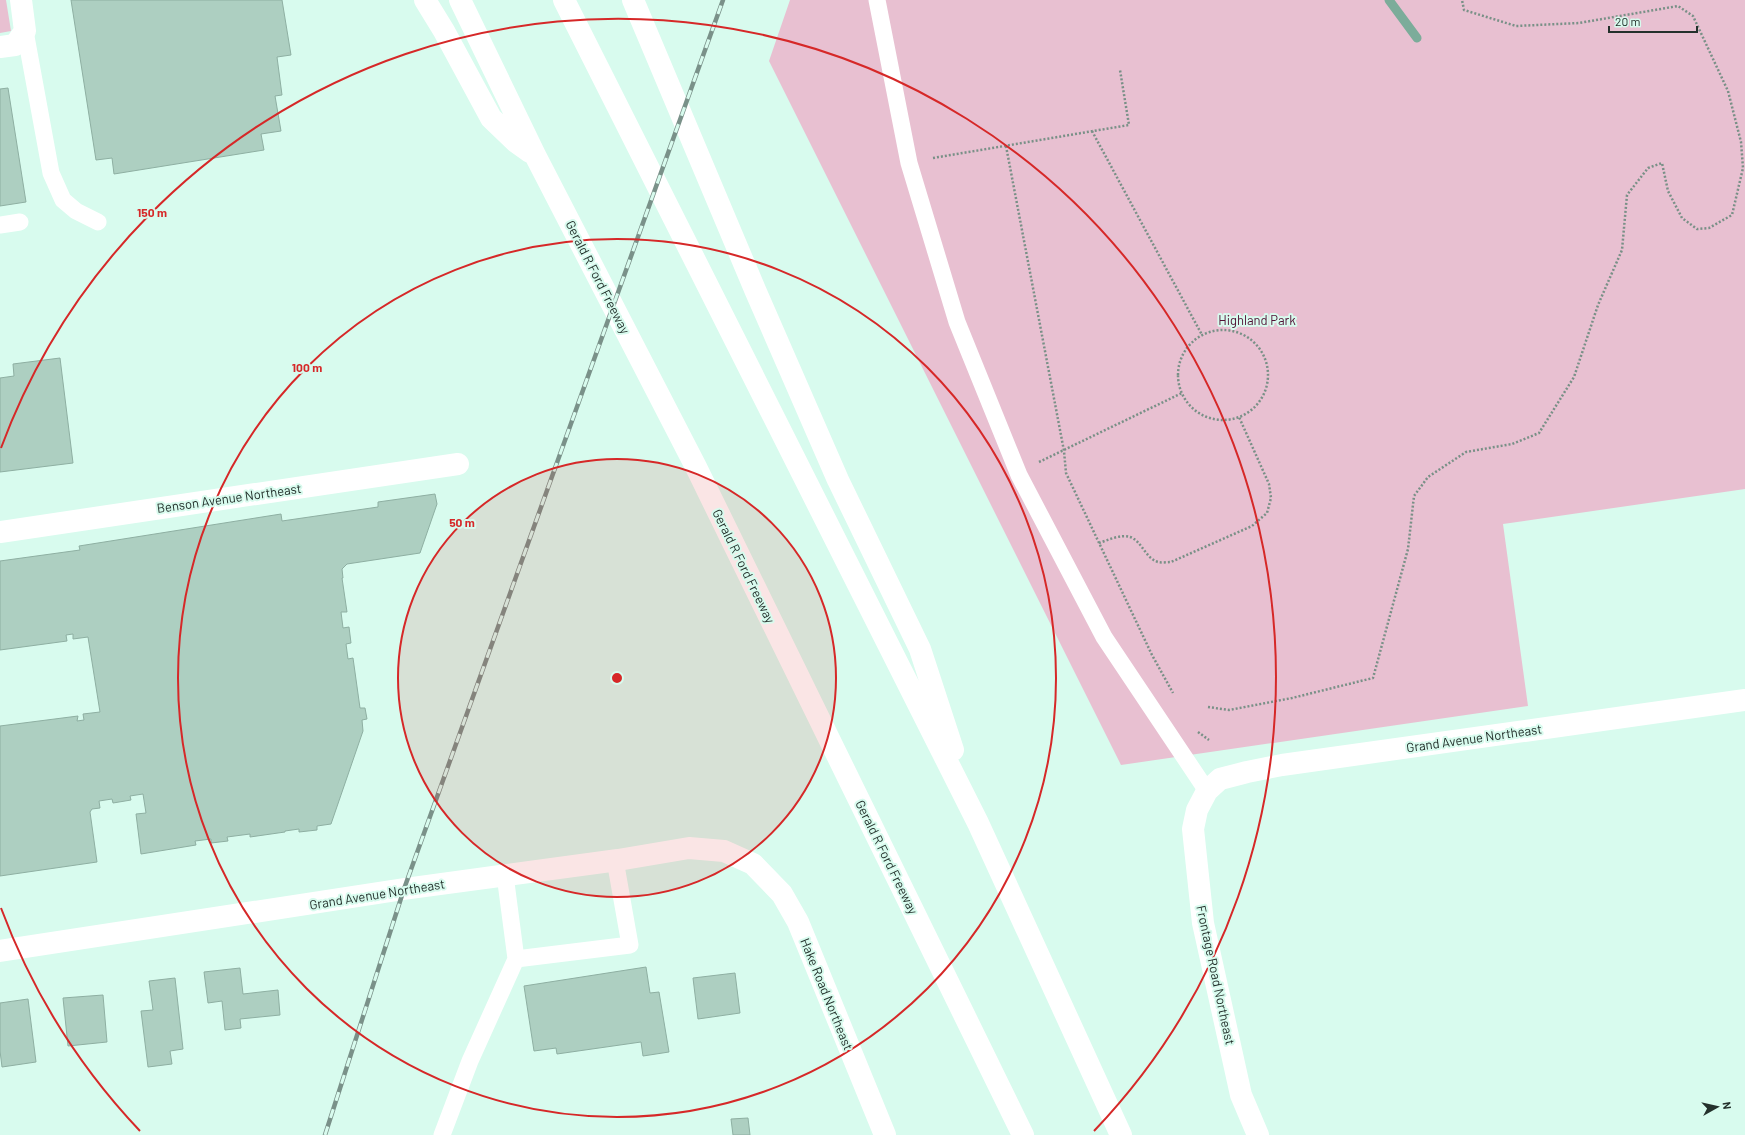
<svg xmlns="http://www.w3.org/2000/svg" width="1745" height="1135" font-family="Barlow,sans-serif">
<rect width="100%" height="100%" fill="#d8fbee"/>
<path fill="#e8c0d1" d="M0,0H6L11,31L0,33Z
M790,0H1745V489L1503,524L1528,706L1121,765L769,61Z"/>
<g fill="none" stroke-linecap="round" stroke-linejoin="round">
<path stroke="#7cac9a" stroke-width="9" d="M1389,0L1417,38"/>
</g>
<path fill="#adcfc1" stroke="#8eafa2" d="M71,0H282L291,55L277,57L282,95L275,96L281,131L261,134L264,150L114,174L112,158L96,160Z
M8,88L26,202L0,206V89Z
M60,358L73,463L0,472V378L14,376L13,364Z
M435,494L437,504L420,553L347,564L342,569L343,578H342L347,612H341L343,628L349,627L351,643L346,644L348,659L353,658L360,708H365L367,719L362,720L363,731L331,824L317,826V830L299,832V829L285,831V832L250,837V834L227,837L228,841L211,843V839L195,841L196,845L141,854L136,814L146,813L143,794L130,796L131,800L113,803L112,799L99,801L100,808L92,809L90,812L97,862L0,876V726L78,716L77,721L84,720L83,714L100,712L88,637L73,639V634L66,635L67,641L0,650V561L80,550L79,546L281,514L282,521L378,507V502Z
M646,967L650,993L659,992L669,1052L643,1056L641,1042L557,1054L556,1048L534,1051L524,986Z
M240,968L243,994L278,990L280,1015L240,1019L241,1028L225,1030L222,1001L208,1003L204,972Z
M735,973L740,1013L698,1019L693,978Z
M175,978L183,1049L170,1051L172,1064L148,1067L141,1011L153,1010L149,981Z
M103,995L107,1042L68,1046L63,998Z
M28,999L36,1062L2,1067L0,1051V1003Z
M748,1118L750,1135H733L731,1119Z"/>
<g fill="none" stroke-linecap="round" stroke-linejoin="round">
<path stroke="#799087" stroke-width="2.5" stroke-dasharray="2 2" stroke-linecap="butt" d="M1092,131L1202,335
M1006,146L1064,451L1066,473L1152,655L1173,693
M933,158L1129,125L1120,70
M1178 375a45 45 0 1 1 90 0a45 45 0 1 1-90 0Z
M1039,462L1182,393
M1099,543C1108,540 1121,534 1130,537C1142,541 1145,558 1158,562C1162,563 1167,562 1171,562L1252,526L1267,513L1271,498L1269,484L1239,417
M1208,707L1229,710L1292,698L1373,678L1408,549L1414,496L1428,477L1466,452L1512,444L1539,433L1574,377L1598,305L1622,250L1627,195L1648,168L1662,163L1668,191L1682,218L1697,229L1709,228L1732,215L1743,168L1741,142L1728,91L1693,16L1678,6L1579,23L1516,26L1464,10L1462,0
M1198,732L1209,740"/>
<path stroke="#fff" stroke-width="17" d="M877,0L909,163L957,322L1019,475L1104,637L1207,791
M25,31L51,173L63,200L76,211L98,222
M0,225L20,222
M505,875L516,959L630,945L615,860
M442,1135L470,1061L516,959"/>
<path stroke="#fff" stroke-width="22" d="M0,47L15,45L25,31L21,0
M0,532L458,464
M0,951L404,889L618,860L689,848L724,851L753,864L782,894L798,922L885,1135
M1258,1135L1241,1095L1203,923L1193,829L1197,810L1207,791L1220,779L1247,772L1282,765L1745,700"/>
<path stroke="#fff" stroke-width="22" d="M425,0L444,31L491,118L516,142L530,152
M460,0L535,155L696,467L1023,1135
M564,0L978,823L1121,1135
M633,0L756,292L838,480L920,649L953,750"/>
<g stroke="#7a9189" stroke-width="4.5">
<path id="rail" d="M325,1135L404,889L723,0"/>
</g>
<use href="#rail" stroke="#d8fbee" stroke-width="3" stroke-dasharray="9" stroke-linecap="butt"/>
</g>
<circle cx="617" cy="678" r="219" fill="#d62828" fill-opacity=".12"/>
<g fill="none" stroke="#d62828" stroke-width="2">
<circle cx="617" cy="678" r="219"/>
<circle cx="617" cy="678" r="439"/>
<path d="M140 1131A658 658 0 0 1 1 908M1 448A658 658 0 1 1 1094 1131"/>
</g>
<g text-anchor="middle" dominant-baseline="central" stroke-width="4" stroke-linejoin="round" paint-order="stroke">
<g font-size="13" fill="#24312c" stroke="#d8fbee">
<text transform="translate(598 277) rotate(63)">Gerald R Ford Freeway</text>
<text transform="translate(229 498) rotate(-8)">Benson Avenue Northeast</text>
<text transform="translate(744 566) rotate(64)">Gerald R Ford Freeway</text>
<text transform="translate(1474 738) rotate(-8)">Grand Avenue Northeast</text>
<text transform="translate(887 857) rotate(64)">Gerald R Ford Freeway</text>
<text transform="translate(377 894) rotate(-9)">Grand Avenue Northeast</text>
<text transform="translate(1216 975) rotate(78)">Frontage Road Northeast</text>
<text transform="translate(827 994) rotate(68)">Hake Road Northeast</text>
</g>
<g font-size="13" fill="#501033" stroke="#d8fbee">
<text x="1257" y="320">Highland Park</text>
</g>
</g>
<circle cx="617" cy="678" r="6" fill="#d62828" stroke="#d8fbee" stroke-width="2"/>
<g font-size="12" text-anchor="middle" font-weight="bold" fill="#d62828" stroke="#d8fbee" stroke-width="4" stroke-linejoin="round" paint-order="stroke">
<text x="152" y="217">150 m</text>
<text x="307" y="372">100 m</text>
<text x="462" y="527">50 m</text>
</g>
<g transform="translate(1717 1107) rotate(82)" stroke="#d8fbee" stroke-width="3" paint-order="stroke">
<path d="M0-3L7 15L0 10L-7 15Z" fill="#24312c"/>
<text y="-6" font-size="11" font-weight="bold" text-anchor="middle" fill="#24312c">N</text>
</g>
<path d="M1609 26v6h88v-6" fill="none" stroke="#24312c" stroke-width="2"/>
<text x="1615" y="26" font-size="12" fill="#24312c" stroke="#d8fbee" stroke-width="3" paint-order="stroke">20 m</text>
</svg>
